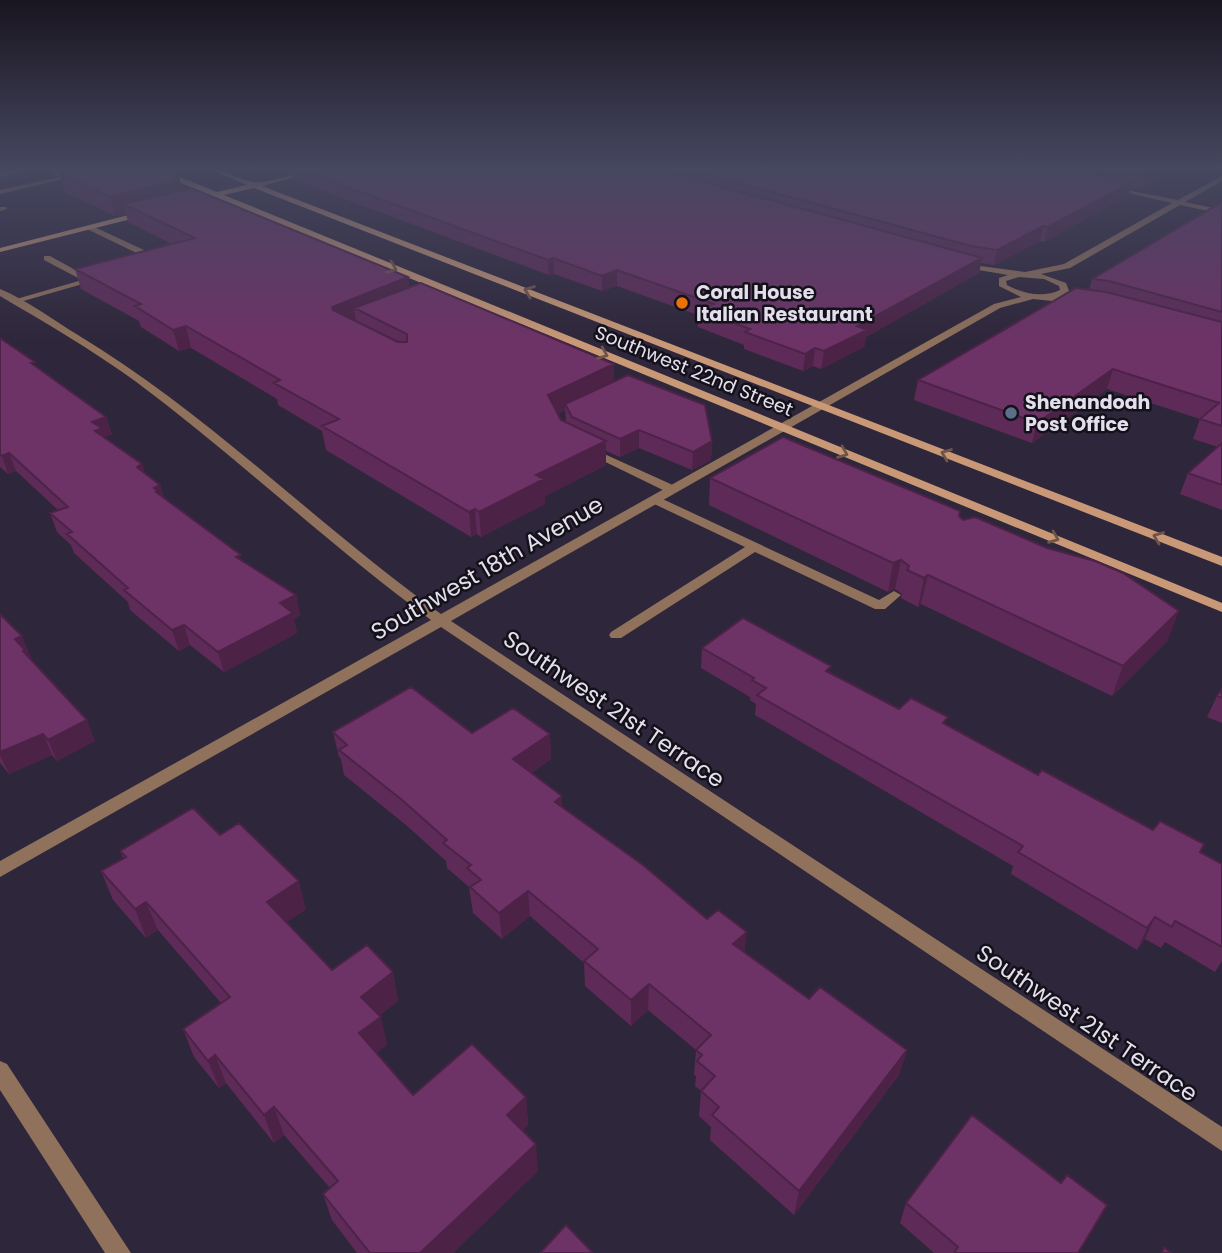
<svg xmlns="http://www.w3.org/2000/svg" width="1222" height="1253" font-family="Poppins,sans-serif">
<rect width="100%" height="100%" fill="#2e263a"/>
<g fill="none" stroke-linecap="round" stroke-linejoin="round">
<path fill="#8f715c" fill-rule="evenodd" d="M23,168H35L0,177V173Z
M45,168H53L68,178L0,194V190L59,177Z
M0,207H6L7,209L0,211Z
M90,225L159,257L160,259L153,261L87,229L86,227Z
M44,256H50L90,278L96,276L100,279L13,304V300L82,280L44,260Z
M591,448L675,486L677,489L675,492H667L587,453V449Z
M654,495L879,600L894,591L901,595L885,609H875L755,552L621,638H611L609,635L611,632L745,547L650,502L648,499Z"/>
<path fill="#8f715c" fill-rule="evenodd" d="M1222,176V181L1185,202L1222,210V214L1180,205L1070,268L1041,274L1066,283L1069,291L1061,296L1081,300V304L1033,299L1000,308L451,621L1222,1127V1151L441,627L0,877V861L431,620C329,545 237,457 135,381C92,350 46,323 0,296V289C27,300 53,320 78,335C209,414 317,525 441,614L994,304L1021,297L999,286V278L1008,275L961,267H958V263L1025,272L1064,264L1172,203L1111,189V187L1178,200ZM1019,277L1044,279L1059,286L1060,290C1043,298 1023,294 1007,285L1006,281Z
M0,1061L7,1064L131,1253H105L0,1090Z"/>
<path fill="#c99977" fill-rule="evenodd" d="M149,168H158L217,192L247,185L207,168C224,168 237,180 253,182C268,185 307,168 328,168L262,186L1222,557V566L254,188L224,195L1222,603V612L212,197Z
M144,211H147V215L0,252V248Z"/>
</g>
<path fill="#5e2b58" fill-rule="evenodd" d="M84,168H177L181,185L179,190L408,277L409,287L614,381L712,441L711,460L692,470L639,448L620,457L606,451V465L545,496V504L481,537L477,534L471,537L326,450L322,431L278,405L277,399L191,348L179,351L141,327L139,321L81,289L75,269L172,244L128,222L126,214L115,216L65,192L59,173ZM565,410L566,421L561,420L558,414Z
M261,168H1179L1140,189L1131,187L1128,196L1044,242L1040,241L994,265L981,263L979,273L866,337L864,347L821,369L813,366L803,371L744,349V345L698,327V315L617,286L602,291L554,274L549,275L293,180L292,172L281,175Z
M1222,202V510L1180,494L1188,473L1218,447L1193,439L1200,419L1107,389L1032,443L914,400L918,380L1089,290L1092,279Z
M0,338L36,367L106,417L112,434L104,437L142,464L145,473L160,485L164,498L243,561L296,595L300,615L294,619L297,633L224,672L190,645L179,651L130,610L128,602L74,553L71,545L57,532L50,513L58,510L16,471L8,474L0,467Z
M710,478L959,516L963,520L1168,640L1112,696L921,604L918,607L901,598L902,594L895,589L888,592L709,505Z
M0,614L31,657H29L95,741L57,761L52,755L9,774L0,763Z
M702,648L830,673L899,709L946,725L1038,775L1153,830L1222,864V961L1215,972L1165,942L1161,948L1145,939L1137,950L1011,874L1013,866L755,715L756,704L750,700V697L701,668Z
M1222,689V723L1207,717L1217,696Z
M333,732L550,734L551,759L531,773L562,796V807L744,953L809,999L907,1050L899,1075L794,1215L710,1140L711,1127L699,1116L701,1091L695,1086L696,1076L694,1075L696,1050L648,1010L631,1026L585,986L584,963L530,916L502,939L473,913L469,887L447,868L446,861L406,825L344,775L341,759L339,757Z
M220,835L306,909L287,922L332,970L393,972L398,1001L380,1015L387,1045L376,1053L413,1095L526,1097L528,1125L523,1130L538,1171L453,1253H357L332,1220L323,1194L330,1188L284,1135L274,1143L226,1083L219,1088L194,1057L183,1029L221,1003L158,930L146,938L113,900L101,871L123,858L120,851Z
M906,1203L1079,1253H934L900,1223Z"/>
<path fill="#4c2347" d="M176,168H177L181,185L179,190L181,200L123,204L126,214L115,216L110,197L172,178Z
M279,168H291L292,172L281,175Z
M1158,168H1179L1140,189L1144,175Z
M1132,182L1128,196L1044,242L1048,227Z
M1043,226L1040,241L994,265L997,250Z
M553,258L554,274L549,275L548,260Z
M982,258L979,273L866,337L864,347L821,369L824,351L857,326Z
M617,270V286L602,291V276Z
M408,277L410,298L354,308L356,320L336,328L332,307Z
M186,326L191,348L179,351L173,330Z
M815,348L813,366L803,371L805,354Z
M614,364V386L565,404V410L549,418L548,395Z
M1113,369L1107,389L1032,443L1037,423Z
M106,417L112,434L104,437L101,448L92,422Z
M639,430V448L620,457V439Z
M606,441V465L545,496V504L481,537L479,512L536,475Z
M712,441L711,460L692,470L693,452Z
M9,453L16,471L8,474L2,456Z
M142,464L148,483L137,467Z
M160,485L166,504L162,505L154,488Z
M475,509L477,534L471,537L469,512Z
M901,560L895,589L888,592L893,563Z
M928,575L921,604L918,607L924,578Z
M296,595L300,615L294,619L297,633L224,672L218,652L280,603Z
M1179,611L1168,640L1112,696L1123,666Z
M184,625L190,645L179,651L172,630Z
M22,636L31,657L28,658L15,639Z
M87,720L95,741L57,761L48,740Z
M43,734L52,755L9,774L0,755V752Z
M550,734L551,759L514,784L513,759Z
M562,796L563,821L555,802Z
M299,881L306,909L276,930L267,902Z
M528,891L530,916L502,939L499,913Z
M146,902L158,930L146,938L135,909Z
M1155,917L1145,939L1137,950L1147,928Z
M747,932L744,957L733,944Z
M393,972L398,1001L368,1025L361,997Z
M649,984L648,1010L631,1026V1000Z
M381,1017L387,1045L366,1061L359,1033Z
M907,1050L899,1075L794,1215L799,1191Z
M215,1055L226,1083L219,1088L208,1061Z
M526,1097L528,1125L510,1142L507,1115Z
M274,1107L284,1135L274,1143L264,1115Z
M536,1144L538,1171L453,1253H420Z"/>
<path fill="#6d3266" stroke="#4c2347" stroke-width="2" d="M84,168H176L172,178L177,181L110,197L59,173Z
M294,168H653L982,258L857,326L867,330L824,351L815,348L805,354L745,332L750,329L699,310L714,304L617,270L602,276L553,258L548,260Z
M683,168H1070L1132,182L1048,227L1043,226L997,250L971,246Z
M1109,168H1158L1144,175Z
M191,188L408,277L332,307L333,310L398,342H407V334L354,308L421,283L614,364L548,395L561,420L606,441L536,475L544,479L479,512L475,509L469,512L322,426L339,419L274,383L280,380L186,326L173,330L135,306L141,304L75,269L195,238L123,204Z
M1222,202V312L1109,281L1092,279Z
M1076,288L1106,292L1222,322V426L1200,419L1219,403L1113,369L1037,423L918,380Z
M0,338L35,362L31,363L106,417L92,422L102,428L95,431L142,464L137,467L160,485L154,488L158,491L156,492L241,555L236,557L296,595L280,603L293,613L218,652L184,625L172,630L124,590L128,588L67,534L72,532L50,513L68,507L9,453L2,456L0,454Z
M628,375L705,405L712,441L693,452L639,430L620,439L572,417L565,404Z
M783,437L960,511L959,516L963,520L975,517L1047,548L1095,561L1123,573L1179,611L1123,666L928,575L924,578L907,570L909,566L901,560L893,563L710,478Z
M1222,443V485L1188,473Z
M0,614L22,636L15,639L25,650L23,651L87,720L48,740L43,734L0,752Z
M743,618L831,666L826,671L899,709L911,698L948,717L943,723L1038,775L1042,770L1153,830L1160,821L1204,844L1200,852L1222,864V947L1175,921L1172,927L1155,917L1147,928L1018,852L1023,846L757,695L766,688L752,680L754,678L702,648Z
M411,687L472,733L513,708L550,734L513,759L562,796L555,802L643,865L707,919L718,910L747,932L733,944L809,999L820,987L907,1050L799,1191L712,1115L719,1107L701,1091L715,1076L697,1061L702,1055L696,1050L711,1035L649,984L631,1000L584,961L598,949L528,891L499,913L470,887L481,880L467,868L471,865L443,843L447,840L402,800L339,750L347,745L333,732Z
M1222,689V698L1217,696Z
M193,808L220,835L239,823L299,881L267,902L332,970L367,945L393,972L361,997L381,1017L359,1033L413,1095L472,1044L526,1097L507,1115L536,1144L420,1253H370L323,1194L338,1181L274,1107L264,1115L215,1055L208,1061L183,1029L230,997L146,902L135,909L101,871L126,857L120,851Z
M972,1115L1061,1183L1067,1175L1107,1205L1078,1253H954L958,1247L906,1203Z
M566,1225L593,1253H540Z
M1164,1247L1171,1253H1162Z"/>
<defs><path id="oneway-chevron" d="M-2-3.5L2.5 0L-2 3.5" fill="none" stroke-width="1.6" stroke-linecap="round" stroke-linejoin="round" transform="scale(1.75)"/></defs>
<g stroke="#6e5548">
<use href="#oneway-chevron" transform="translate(392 268) rotate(22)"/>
<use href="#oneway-chevron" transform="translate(529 291) rotate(-159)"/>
<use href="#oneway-chevron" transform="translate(603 354) rotate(22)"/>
<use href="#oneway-chevron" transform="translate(843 453) rotate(22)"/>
<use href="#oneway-chevron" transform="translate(946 454) rotate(-159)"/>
<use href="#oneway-chevron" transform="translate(1158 537) rotate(-159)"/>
<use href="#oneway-chevron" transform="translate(1054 538) rotate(22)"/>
</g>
<linearGradient id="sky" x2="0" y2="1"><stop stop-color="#191520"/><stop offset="0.49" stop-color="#464760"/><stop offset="1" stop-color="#464760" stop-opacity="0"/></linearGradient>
<rect width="1222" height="343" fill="url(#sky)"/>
<circle fill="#e8710a" stroke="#14111a" stroke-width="2.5" cx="682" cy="303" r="7"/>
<circle fill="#5c6f8a" stroke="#14111a" stroke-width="2.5" cx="1011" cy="413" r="7"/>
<g text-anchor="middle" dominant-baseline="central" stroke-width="5" stroke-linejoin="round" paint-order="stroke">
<g font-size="19" font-weight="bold" fill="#e4dfec" stroke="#14111a" text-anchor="start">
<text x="696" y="292">Coral House<tspan x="696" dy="22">Italian Restaurant</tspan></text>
<text x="1025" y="402">Shenandoah<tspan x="1025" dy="22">Post Office</tspan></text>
</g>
<g font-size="19" fill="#e4dfec" stroke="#14111a">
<text transform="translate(694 371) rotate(22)">Southwest 22nd Street</text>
</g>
<g font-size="23" fill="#e4dfec" stroke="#14111a">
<text transform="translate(487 568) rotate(-30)">Southwest 18th Avenue</text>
<text transform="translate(614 709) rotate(34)">Southwest 21st Terrace</text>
<text transform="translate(1087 1023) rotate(34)">Southwest 21st Terrace</text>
</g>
</g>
</svg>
